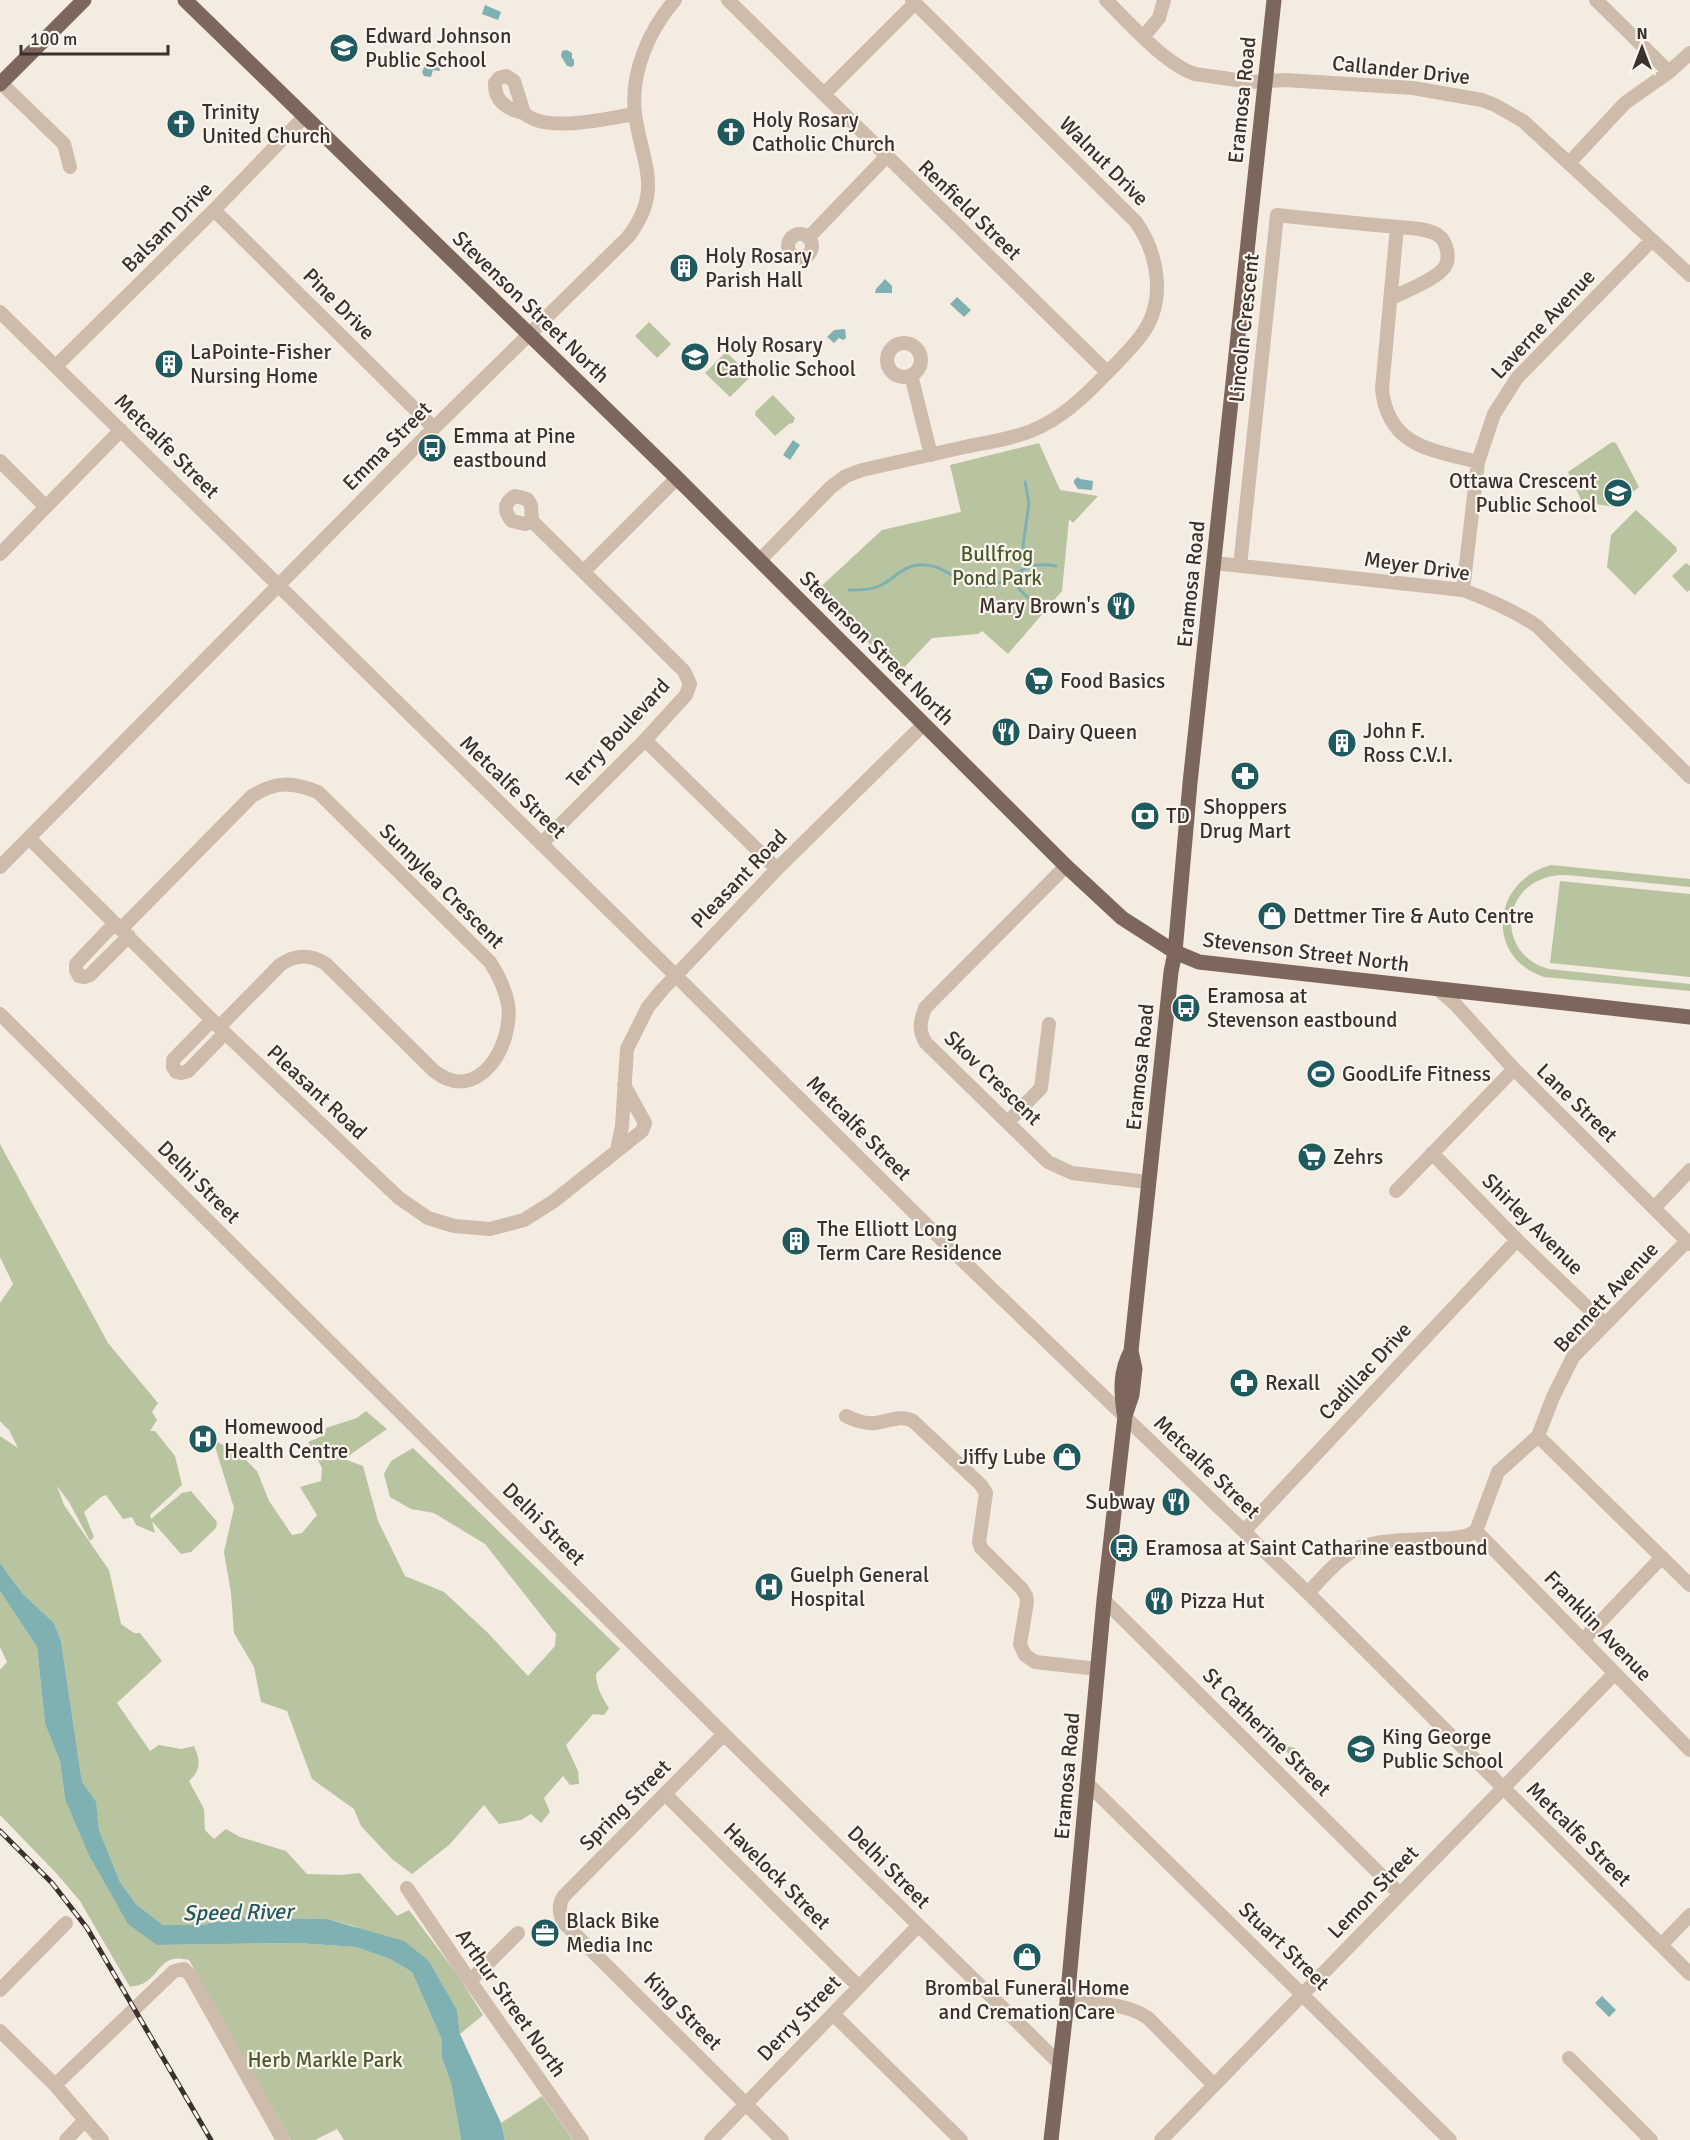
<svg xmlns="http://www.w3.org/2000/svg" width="1690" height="2140" font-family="Signika,sans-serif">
<rect width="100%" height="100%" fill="#f4ebe1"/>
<path fill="#b8c4a0" d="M649,322L671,344L657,358L635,336Z
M726,352L751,376L730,397L705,373Z
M773,395L795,418L793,423L789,424L775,436L755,415L756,411Z
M1612,442L1616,443L1639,487L1615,507L1582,502L1568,472Z
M1039,443L1060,490L1098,496L1073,523L1069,519L1062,591L1008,654L982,631L978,634L932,638L899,673L816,591L882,530L961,512L950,465Z
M1636,510L1676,547L1677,551L1635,595L1607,567L1611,535Z
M1686,563L1690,566V590L1687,592L1672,576Z
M1551,865L1690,879V887L1567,875C1502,873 1491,953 1549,969L1690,984V991L1544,977C1484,957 1492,881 1551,865Z
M1560,881L1690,894V977L1550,963Z
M0,1144L108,1343L158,1403L152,1412L157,1420L150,1431H155L175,1456L182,1485L150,1515L151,1519L182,1493L191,1491L217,1522L216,1528L191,1552L181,1554L152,1521L155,1533L136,1525L132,1517L123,1519L106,1495L101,1497L84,1512L94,1537L90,1541L69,1502L57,1486L64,1505L109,1570L121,1624L134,1633H140L162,1661L117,1703L150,1751L159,1745L181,1749L194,1746C200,1760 202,1769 189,1781L204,1809L205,1830L214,1839L226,1829L240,1837L286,1851L307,1874L340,1875L360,1873L397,1916L409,1910L457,1974L483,2015L460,2034L457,2010L429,1961L354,1926L327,1919L231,1917L203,1925H163L136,1904L120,1882L99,1830L95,1802L82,1782L61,1641L54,1623L23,1594L0,1563V1436L18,1448L9,1430L0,1421V1303L13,1284L0,1257Z
M366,1411L387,1429L344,1459L363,1466L378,1521L405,1576L444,1592L488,1633L528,1676L555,1646L556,1634L485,1544L434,1513L411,1509L390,1497L384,1474L391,1461L413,1448L620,1649L596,1674C596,1687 602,1697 609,1708L604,1715L593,1714L566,1745L578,1771L579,1784L570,1785L563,1776L544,1798L550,1812L541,1823L531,1814L521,1820L499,1824L484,1805L449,1845L412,1874L392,1859L361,1826L354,1809L312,1779L287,1711L261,1702L254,1667L234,1633L231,1593L224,1552L234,1508L213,1440L238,1452L257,1471L269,1501L292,1535L302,1533L317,1515L300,1487L321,1481L322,1468L308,1442L325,1435L326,1428L357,1418Z
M0,1591L37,1647L45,1724L60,1761L65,1799L157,1945L297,1943L356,1947L390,1959L412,1972L442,2040V2058L451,2083L461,2140H344L337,2129L315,2140H291L189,1960C161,1953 163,1971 144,1983C141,1985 134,1986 130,1987L80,1901L57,1874L0,1815V1670L7,1662L0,1647Z
M1287,1746L1295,1748L1304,1760L1303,1765L1300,1766L1285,1750Z
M542,2096L573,2140H505L501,2123Z"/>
<path fill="#7fb0b2" d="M485,5L501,12L498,20L482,14Z
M567,50L572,53V58L574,60V65L572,67L567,66L561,56L562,51Z
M428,59L439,62L440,71L433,70L431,77L424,76L422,72L426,62Z
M885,279L892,286V293H875L876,289Z
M957,297L971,310L964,317L950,304Z
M845,329L846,338L843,340L839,338L834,343L827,337L834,330Z
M793,440L800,445L790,460L783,455Z
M1078,477L1080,479L1093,481L1092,490L1078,489L1074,483V480Z
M0,1563L23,1594L54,1623L61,1641L82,1782L96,1802L99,1830L120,1882L136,1904L163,1925H203L231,1917L327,1919L404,1941L429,1961L457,2010L460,2034L501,2123L505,2140H461L451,2083L442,2058V2040L412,1972L390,1959L356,1947L297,1943L157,1945L128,1924L90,1857L65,1799L60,1761L45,1724L37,1647L0,1591Z
M1602,1996L1616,2010L1609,2017L1595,2003Z"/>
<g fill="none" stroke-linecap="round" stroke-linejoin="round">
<path stroke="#7fb0b2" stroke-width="3" d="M1025,482L1029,503L1023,546L1029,566
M1012,575L1019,589L1040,609
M849,590C860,590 872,590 881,585C894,579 902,567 917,565C945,561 960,590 987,586C1016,583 1018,559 1056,566"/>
<path stroke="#cdbbac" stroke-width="14" d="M728,0L1107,372
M1106,0C1128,22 1166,65 1195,74L1251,82L1285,80L1413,88L1482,100L1495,105L1523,121L1690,275
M1596,0L1669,72
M1144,36L1159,18L1164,0
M1,83L64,144L70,167
M824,94L915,3
M524,113C508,110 494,101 495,83L499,78L506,76L514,81L524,113C546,134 607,118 635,114
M1570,162L1625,103L1669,72L1690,53
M214,210L434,428
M1397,227L1382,389C1388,447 1432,450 1478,462
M788 246a12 12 0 1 1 24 0a12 12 0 1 1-24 0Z
M809,237L886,157
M0,312L667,967L962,1260L1308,1593L1690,1974
M887 360a17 17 0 1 1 34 0a17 17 0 1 1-34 0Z
M56,366L214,210L305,116
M911,375L931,455
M0,461L46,507
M532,521L525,524L512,521C504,512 503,503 515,496L527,499L531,505L532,521L684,671L690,684L686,695L645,740L541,844
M0,554L121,430
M760,560L831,487L846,476L862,470C898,462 933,454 969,446C990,442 1011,439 1031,431C1061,419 1084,397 1106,374C1118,362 1130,350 1140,337C1167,303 1159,255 1136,222L912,0
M1214,563L1463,590C1490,600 1513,610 1537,626L1690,777
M1240,566L1277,215C1314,219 1351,223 1388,226C1402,228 1425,227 1438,235C1447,241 1451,259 1444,268C1435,280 1405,291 1392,298
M584,571L677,478
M1463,590L1478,462L1494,414L1517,378L1652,240
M645,740L777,869
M29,838L225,1033L399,1198L428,1218L454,1226L490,1229L524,1220L554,1201L642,1131L645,1123L624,1085
M1066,866L925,1008C920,1022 918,1030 926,1043L1048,1162L1072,1173L1148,1182
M0,867L434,428L628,237C664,190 642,164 635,114C630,73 649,30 675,0
M115,923L76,964V970L79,976L85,977L90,975L129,936
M121,929L252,796C276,781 292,782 318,792L490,962C499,976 505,988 508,1004C514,1045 478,1106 434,1071L326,964C310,954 296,954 280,965L219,1027
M1438,989L1456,1005L1514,1069L1690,1244
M0,1014L749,1759L1060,2064
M212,1020L173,1060V1067L176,1072L181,1073L188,1071L225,1033
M1008,1122L1041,1088L1049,1024
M617,1150L622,1126L627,1049L648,1007L662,990L777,869L923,725
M1432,1153L1517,1240L1605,1324
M1396,1191L1514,1069
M1654,1208L1690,1170
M846,1416C855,1420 864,1424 875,1423C888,1422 900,1414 913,1421L981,1485L986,1493L979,1542L981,1548L1022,1589L1026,1596L1027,1602L1020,1644L1025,1655L1035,1662L1098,1669
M1538,1436L1690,1585
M1244,1531L1517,1240
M1476,1531L1690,1750
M1308,1593C1323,1577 1337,1560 1356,1549C1376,1538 1430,1540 1454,1538L1466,1536L1476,1531L1498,1472L1538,1436L1553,1397L1573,1357L1687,1241
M1104,1600L1400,1894
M1583,1640L1662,1557
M724,1734L564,1896C558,1904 559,1913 563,1922L782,2140
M1088,1784L1450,2140
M666,1795L859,1987
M407,1888L470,1981L582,2140
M1661,1945L1690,1915
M470,1981L518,1933
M0,1990L66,1923
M1067,2002C1094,2004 1125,2002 1148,2018L1214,2085
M833,2014L961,2140
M0,2031L55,2085L102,2140
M1569,2058L1651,2140
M55,2085L174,1971L184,1969L191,1976L283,2140
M66,2140L85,2120
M711,2140L918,1926
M1161,2140L1614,1674"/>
<path stroke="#7d675c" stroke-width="15" d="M185,0L677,478L1066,866L1122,918L1175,952L1199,962L1690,1017
M0,84L84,0
M1124,1413C1121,1390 1120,1371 1131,1351
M1051,2140L1067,2002L1104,1600L1125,1416L1132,1395L1135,1369L1131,1351L1171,972L1175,952L1190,783L1274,0"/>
<g stroke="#3b302b" stroke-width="5">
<path id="rail" d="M0,1831L52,1883L87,1928L211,2140"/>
</g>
<use href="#rail" stroke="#fbf5ee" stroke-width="3" stroke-dasharray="9" stroke-linecap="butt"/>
</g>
<defs>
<g id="school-disc" transform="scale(1.5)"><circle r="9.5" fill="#1f5a5e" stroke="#fbf5ee"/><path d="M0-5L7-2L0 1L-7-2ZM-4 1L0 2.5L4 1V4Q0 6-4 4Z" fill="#fff"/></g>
<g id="church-disc" transform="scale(1.5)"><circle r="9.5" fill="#1f5a5e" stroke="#fbf5ee"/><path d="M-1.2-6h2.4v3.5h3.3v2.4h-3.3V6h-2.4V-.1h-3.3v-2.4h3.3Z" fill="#fff"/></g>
<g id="building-disc" transform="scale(1.5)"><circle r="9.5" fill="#1f5a5e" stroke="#fbf5ee"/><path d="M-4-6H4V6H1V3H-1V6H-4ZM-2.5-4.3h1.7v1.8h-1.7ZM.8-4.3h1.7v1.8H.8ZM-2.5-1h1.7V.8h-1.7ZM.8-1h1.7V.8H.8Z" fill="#fff"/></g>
<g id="bus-disc" transform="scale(1.5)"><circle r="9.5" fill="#1f5a5e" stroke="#fbf5ee"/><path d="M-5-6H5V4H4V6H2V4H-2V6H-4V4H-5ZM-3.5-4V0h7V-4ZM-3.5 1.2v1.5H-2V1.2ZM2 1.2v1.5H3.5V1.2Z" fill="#fff"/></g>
<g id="restaurant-disc" transform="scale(1.5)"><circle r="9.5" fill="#1f5a5e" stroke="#fbf5ee"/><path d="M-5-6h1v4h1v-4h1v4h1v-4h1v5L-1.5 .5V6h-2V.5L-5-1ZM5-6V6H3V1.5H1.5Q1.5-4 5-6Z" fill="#fff"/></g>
<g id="supermarket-disc" transform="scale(1.5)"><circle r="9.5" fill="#1f5a5e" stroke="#fbf5ee"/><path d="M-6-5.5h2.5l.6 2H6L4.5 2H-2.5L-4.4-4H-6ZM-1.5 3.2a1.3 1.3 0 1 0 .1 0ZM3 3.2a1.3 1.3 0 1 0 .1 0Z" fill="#fff"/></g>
<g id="pharmacy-disc" transform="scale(1.5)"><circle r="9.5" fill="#1f5a5e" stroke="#fbf5ee"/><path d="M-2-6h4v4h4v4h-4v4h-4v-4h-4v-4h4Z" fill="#fff"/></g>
<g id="bank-disc" transform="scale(1.5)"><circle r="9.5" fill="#1f5a5e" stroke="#fbf5ee"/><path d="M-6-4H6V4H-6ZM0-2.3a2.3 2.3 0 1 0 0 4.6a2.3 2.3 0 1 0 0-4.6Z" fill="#fff"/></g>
<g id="shop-disc" transform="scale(1.5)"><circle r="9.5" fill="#1f5a5e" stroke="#fbf5ee"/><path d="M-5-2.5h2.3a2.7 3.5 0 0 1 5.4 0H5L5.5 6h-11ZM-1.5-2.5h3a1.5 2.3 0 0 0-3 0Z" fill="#fff"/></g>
<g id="stadium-disc" transform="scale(1.5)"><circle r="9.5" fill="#1f5a5e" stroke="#fbf5ee"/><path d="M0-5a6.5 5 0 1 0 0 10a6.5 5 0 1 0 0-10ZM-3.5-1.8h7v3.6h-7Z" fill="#fff"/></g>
<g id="hospital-disc" transform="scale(1.5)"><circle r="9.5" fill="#1f5a5e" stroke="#fbf5ee"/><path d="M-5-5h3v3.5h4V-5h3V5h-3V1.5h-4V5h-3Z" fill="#fff"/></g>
<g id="office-disc" transform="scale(1.5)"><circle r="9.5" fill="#1f5a5e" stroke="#fbf5ee"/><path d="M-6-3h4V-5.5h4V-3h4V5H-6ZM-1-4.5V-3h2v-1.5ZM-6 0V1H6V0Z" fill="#fff"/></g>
</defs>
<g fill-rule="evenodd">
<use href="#school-disc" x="344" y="48"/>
<use href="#church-disc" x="181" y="124"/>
<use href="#church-disc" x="731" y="132"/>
<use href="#building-disc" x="684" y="268"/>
<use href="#school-disc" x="695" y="357"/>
<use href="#building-disc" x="169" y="364"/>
<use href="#bus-disc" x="432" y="448"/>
<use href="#school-disc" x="1618" y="493"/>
<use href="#restaurant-disc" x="1121" y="606"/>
<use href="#supermarket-disc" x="1039" y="681"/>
<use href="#restaurant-disc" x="1006" y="732"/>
<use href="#building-disc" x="1342" y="743"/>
<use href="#pharmacy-disc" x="1245" y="776"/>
<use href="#bank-disc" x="1145" y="816"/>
<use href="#shop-disc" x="1272" y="916"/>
<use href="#bus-disc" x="1186" y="1008"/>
<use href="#stadium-disc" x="1321" y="1074"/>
<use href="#supermarket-disc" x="1312" y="1157"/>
<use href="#building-disc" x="796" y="1241"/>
<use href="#pharmacy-disc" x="1244" y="1383"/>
<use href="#hospital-disc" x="203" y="1439"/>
<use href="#shop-disc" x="1067" y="1457"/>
<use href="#restaurant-disc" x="1176" y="1502"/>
<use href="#bus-disc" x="1124" y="1548"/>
<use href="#hospital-disc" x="769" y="1587"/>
<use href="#restaurant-disc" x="1159" y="1601"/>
<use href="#school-disc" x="1361" y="1749"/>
<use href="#office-disc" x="545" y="1933"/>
<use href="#shop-disc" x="1027" y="1957"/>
</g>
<g text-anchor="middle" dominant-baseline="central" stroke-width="4.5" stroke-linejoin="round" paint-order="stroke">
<g font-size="21" fill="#3b302b" stroke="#fbf5ee" text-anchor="start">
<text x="365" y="36">Edward Johnson<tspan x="365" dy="24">Public School</tspan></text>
<text x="202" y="112">Trinity<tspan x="202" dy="24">United Church</tspan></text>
<text x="752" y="120">Holy Rosary<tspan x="752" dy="24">Catholic Church</tspan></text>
<text x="705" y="256">Holy Rosary<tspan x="705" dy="24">Parish Hall</tspan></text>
<text x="716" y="345">Holy Rosary<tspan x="716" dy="24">Catholic School</tspan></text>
<text x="190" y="352">LaPointe-Fisher<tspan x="190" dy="24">Nursing Home</tspan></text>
<text x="453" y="436">Emma at Pine<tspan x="453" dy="24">eastbound</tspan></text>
<text x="1597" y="481" text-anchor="end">Ottawa Crescent<tspan x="1597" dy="24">Public School</tspan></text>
<text x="1100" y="606" text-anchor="end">Mary Brown's</text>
<text x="1060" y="681">Food Basics</text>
<text x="1363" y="731">John F.<tspan x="1363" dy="24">Ross C.V.I.</tspan></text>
<text x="1027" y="732">Dairy Queen</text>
<text x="1245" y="807" text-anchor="middle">Shoppers<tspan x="1245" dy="24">Drug Mart</tspan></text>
<text x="1166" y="816">TD</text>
<text x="1293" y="916">Dettmer Tire &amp; Auto Centre</text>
<text x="1207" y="996">Eramosa at<tspan x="1207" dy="24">Stevenson eastbound</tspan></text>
<text x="1342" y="1074">GoodLife Fitness</text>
<text x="1333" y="1157">Zehrs</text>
<text x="817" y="1229">The Elliott Long<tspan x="817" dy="24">Term Care Residence</tspan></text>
<text x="1265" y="1383">Rexall</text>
<text x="224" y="1427">Homewood<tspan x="224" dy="24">Health Centre</tspan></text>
<text x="1046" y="1457" text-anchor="end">Jiffy Lube</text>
<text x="1155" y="1502" text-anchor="end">Subway</text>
<text x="1145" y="1548">Eramosa at Saint Catharine eastbound</text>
<text x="790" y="1575">Guelph General<tspan x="790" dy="24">Hospital</tspan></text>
<text x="1180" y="1601">Pizza Hut</text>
<text x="1382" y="1737">King George<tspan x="1382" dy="24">Public School</tspan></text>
<text x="566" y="1921">Black Bike<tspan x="566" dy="24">Media Inc</tspan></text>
<text x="1027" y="1988" text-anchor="middle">Brombal Funeral Home<tspan x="1027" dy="24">and Cremation Care</tspan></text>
</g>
<g font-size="21" fill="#3b302b" stroke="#fbf5ee">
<text transform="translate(1401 70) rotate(6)">Callander Drive</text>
<text transform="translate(1242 100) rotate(-84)">Eramosa Road</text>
<text transform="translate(1104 161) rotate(45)">Walnut Drive</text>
<text transform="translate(970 210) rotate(44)">Renfield Street</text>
<text transform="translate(167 227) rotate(-45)">Balsam Drive</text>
<text transform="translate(339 304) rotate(45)">Pine Drive</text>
<text transform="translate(531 307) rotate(44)">Stevenson Street North</text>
<text transform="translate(1543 324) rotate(-47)">Laverne Avenue</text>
<text transform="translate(1244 328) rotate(-84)">Lincoln Crescent</text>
<text transform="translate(167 446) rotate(45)">Metcalfe Street</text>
<text transform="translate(387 446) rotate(-45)">Emma Street</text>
<text transform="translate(1417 566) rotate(8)">Meyer Drive</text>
<text transform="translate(1191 584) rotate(-84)">Eramosa Road</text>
<text transform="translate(877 648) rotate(45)">Stevenson Street North</text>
<text transform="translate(618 733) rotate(-47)">Terry Boulevard</text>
<text transform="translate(513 787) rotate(44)">Metcalfe Street</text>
<text transform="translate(739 879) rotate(-46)">Pleasant Road</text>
<text transform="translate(442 886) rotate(45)">Sunnylea Crescent</text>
<text transform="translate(1306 952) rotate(7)">Stevenson Street North</text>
<text transform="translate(1140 1067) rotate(-84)">Eramosa Road</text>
<text transform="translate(993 1078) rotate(44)">Skov Crescent</text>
<text transform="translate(317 1092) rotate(43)">Pleasant Road</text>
<text transform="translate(1577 1103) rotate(44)">Lane Street</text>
<text transform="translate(859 1128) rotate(45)">Metcalfe Street</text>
<text transform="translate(199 1182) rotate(45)">Delhi Street</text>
<text transform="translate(1533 1224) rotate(45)">Shirley Avenue</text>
<text transform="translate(1606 1297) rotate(-47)">Bennett Avenue</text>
<text transform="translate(1365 1371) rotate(-47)">Cadillac Drive</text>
<text transform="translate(1207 1467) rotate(44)">Metcalfe Street</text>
<text transform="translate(544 1524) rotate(45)">Delhi Street</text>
<text transform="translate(1598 1626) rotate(46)">Franklin Avenue</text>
<text transform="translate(1267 1732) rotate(45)">St Catherine Street</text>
<text transform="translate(1067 1776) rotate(-85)">Eramosa Road</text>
<text transform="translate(625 1805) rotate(-45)">Spring Street</text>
<text transform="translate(1579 1834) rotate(45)">Metcalfe Street</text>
<text transform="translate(889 1867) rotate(45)">Delhi Street</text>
<text transform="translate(777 1876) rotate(45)">Havelock Street</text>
<text transform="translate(1373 1892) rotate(-46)">Lemon Street</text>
<text transform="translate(1284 1946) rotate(44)">Stuart Street</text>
<text transform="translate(511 2003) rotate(55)">Arthur Street North</text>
<text transform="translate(683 2011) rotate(45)">King Street</text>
<text transform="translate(799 2018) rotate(-46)">Derry Street</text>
</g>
<g font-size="21" fill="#4a5a2e" stroke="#fbf5ee">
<text x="997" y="554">Bullfrog<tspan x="997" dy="24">Pond Park</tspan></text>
<text x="325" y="2060">Herb Markle Park</text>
</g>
<g font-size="22" font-style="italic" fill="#1f5a5e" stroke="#fbf5ee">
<text transform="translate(238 1912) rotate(-1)">Speed River</text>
</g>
</g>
<g transform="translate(1642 48)" stroke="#fbf5ee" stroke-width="4.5" paint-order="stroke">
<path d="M0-4.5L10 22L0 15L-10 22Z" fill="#3b302b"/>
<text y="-9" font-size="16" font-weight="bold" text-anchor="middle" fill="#3b302b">N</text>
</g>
<path d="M21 45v9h147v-9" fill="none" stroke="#3b302b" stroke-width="3"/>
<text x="30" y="45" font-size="18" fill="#3b302b" stroke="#fbf5ee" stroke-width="4.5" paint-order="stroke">100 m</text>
</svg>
